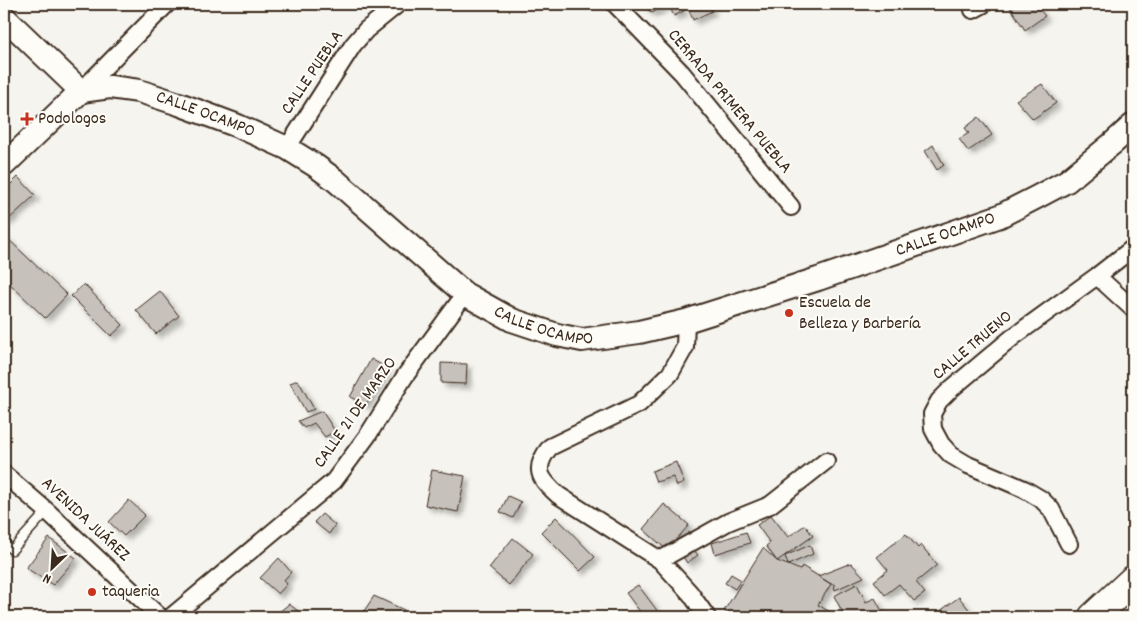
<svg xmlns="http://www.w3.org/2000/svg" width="1137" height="621" font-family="Dekko,sans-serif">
<defs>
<filter id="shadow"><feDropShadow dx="4.5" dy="4.5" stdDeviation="2.5" flood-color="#0004"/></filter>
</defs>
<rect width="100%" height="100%" fill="#f5f4ee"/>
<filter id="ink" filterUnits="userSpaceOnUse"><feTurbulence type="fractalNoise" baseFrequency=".02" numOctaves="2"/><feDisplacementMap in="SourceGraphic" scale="10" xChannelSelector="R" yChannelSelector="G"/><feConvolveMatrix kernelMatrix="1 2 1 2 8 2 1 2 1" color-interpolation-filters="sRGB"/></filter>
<g filter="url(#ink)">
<path fill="#c7c1bb" stroke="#3b2a1e" filter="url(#shadow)" d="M642,4H665L666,5L652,13Z
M668,4H680L684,11L674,16Z
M689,4H709L712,11L693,20L687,5Z
M1008,4H1035L1045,16L1025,30Z
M1042,84L1056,103L1033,119L1016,100Z
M979,117L992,135L968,151L959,139L969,133L965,128Z
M933,145L944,165L937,170L925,151Z
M18,177L35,195L7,221L4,218V191Z
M4,235L67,295L45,318L4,278Z
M84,284L123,325L111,336L71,296Z
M160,291L179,316L156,334L136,310Z
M371,359L387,368L366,405L350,397Z
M441,363L467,364L466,384L441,383Z
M298,380L314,409L306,412L290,383Z
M322,411L335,431L325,437L314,423L304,428L298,421Z
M676,462L684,483L677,486L673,477L656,482L652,471Z
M432,470L465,476L458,512L425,505Z
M508,496L521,502L513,518L500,512Z
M129,500L145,515L124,536L109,522Z
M664,504L689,525L667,550L643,529Z
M322,514L335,525L329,534L314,522Z
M771,515L788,537L805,525L813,536L777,561L766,546L770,543L757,525Z
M556,517L595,557L580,571L541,532Z
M746,532L750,543L715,554L712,543Z
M906,534L918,548L921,545L937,565L916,582L925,593L914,601L899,584L885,595L874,581L888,570L877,557Z
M49,538L76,558L53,585L26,568Z
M513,538L533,554L509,585L489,568Z
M690,545L698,555L687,563L680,552Z
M810,545L813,554L788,565L785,556Z
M763,548L777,561L788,565L800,570L802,566L831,584L818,605L832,613L830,617H734L724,611Z
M279,558L291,572L284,580L287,584L278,594L260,578Z
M851,563L864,577L835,590L834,584H831L818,576Z
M731,574L741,580L735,589L725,583Z
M857,584L866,602L875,598L884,615L879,617H845L834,596Z
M638,585L662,617H644L626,593Z
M374,596L404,610L400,617H360Z
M959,597L975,617H932Z
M289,604L306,617H285L279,612Z"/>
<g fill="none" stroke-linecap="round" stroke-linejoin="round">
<g stroke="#3b2a1e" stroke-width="11">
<path id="lane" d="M4,543L12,550L47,511"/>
</g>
<g stroke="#3b2a1e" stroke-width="20">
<path id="street" d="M615,4L682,73L791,207
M973,10L984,4
M81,91L167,4
M287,148L353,45L366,30L398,4
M1097,276L1133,309
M686,321L685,347L670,374L639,404L550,447C532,469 540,479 558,495L660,560L690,593L707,617
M4,474L47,511L160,617
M1069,544L1051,509L1041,499L1024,489L968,465L951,455L941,444L933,429L932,414L939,401L951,389L1013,337L1097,276L1133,248
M660,560L728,522L770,505L826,461
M171,617L334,481L368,435L405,376L465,294"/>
</g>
<g stroke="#3b2a1e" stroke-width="26">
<g id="secondary">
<path d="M4,17L81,91"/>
<path id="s1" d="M81,91L110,87L139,91L179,104L238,126L287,148L316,166L335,180L465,294L512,320L557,335L582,340L639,332L686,321L818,279L1000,216L1037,197L1067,181L1113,143L1133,125"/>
<path d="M4,165L81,91"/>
</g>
</g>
<g stroke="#3b2a1e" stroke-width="31">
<path id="highway" d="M1093,617L1133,580"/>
</g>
<use href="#lane" stroke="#fdfcf7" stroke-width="8"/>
<use href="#street" stroke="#fdfcf7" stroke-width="16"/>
<use href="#secondary" stroke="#fdfcf7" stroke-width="22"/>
<use href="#highway" stroke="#fdfcf7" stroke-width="28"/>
</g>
</g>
<g fill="#c8321e" stroke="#fdfcf7" stroke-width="2">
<path d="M24.5 111.5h5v5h5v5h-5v5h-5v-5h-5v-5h5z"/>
<circle cx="789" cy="313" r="5"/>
<circle cx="92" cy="592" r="5"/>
</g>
<g text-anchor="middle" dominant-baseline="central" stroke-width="4" stroke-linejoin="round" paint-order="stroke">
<g font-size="18" fill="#3b2a1e" stroke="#fdfcf7">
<text transform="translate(313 73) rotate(-56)">CALLE PUEBLA</text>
<text transform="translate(729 102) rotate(50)">CERRADA PRIMERA PUEBLA</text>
<text stroke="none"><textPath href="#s1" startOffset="129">CALLE OCAMPO</textPath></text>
<text stroke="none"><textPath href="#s1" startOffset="954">CALLE OCAMPO</textPath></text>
<text stroke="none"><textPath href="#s1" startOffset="534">CALLE OCAMPO</textPath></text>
<text transform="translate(973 346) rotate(-40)">CALLE TRUENO</text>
<text transform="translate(356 413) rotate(-55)">CALLE 21 DE MARZO</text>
<text transform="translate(85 520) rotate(43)">AVENIDA JUÁREZ</text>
</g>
<g font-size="18" fill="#3b2a1e" stroke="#fdfcf7" text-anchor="start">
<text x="38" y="119">Podologos</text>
<text x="799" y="303">Escuela de<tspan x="799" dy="21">Belleza y Barbería</tspan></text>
<text x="102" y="592">taqueria</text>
</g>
</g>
<rect width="1137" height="621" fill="none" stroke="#fdfcf7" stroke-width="20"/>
<rect x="10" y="10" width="1117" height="601" fill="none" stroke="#3b2a1e" stroke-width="2" filter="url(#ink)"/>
<g transform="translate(52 568) rotate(205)" stroke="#fdfcf7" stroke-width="4" paint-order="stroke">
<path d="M0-4L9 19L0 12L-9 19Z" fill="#3b2a1e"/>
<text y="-8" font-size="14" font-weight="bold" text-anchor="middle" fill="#3b2a1e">N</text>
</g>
</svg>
